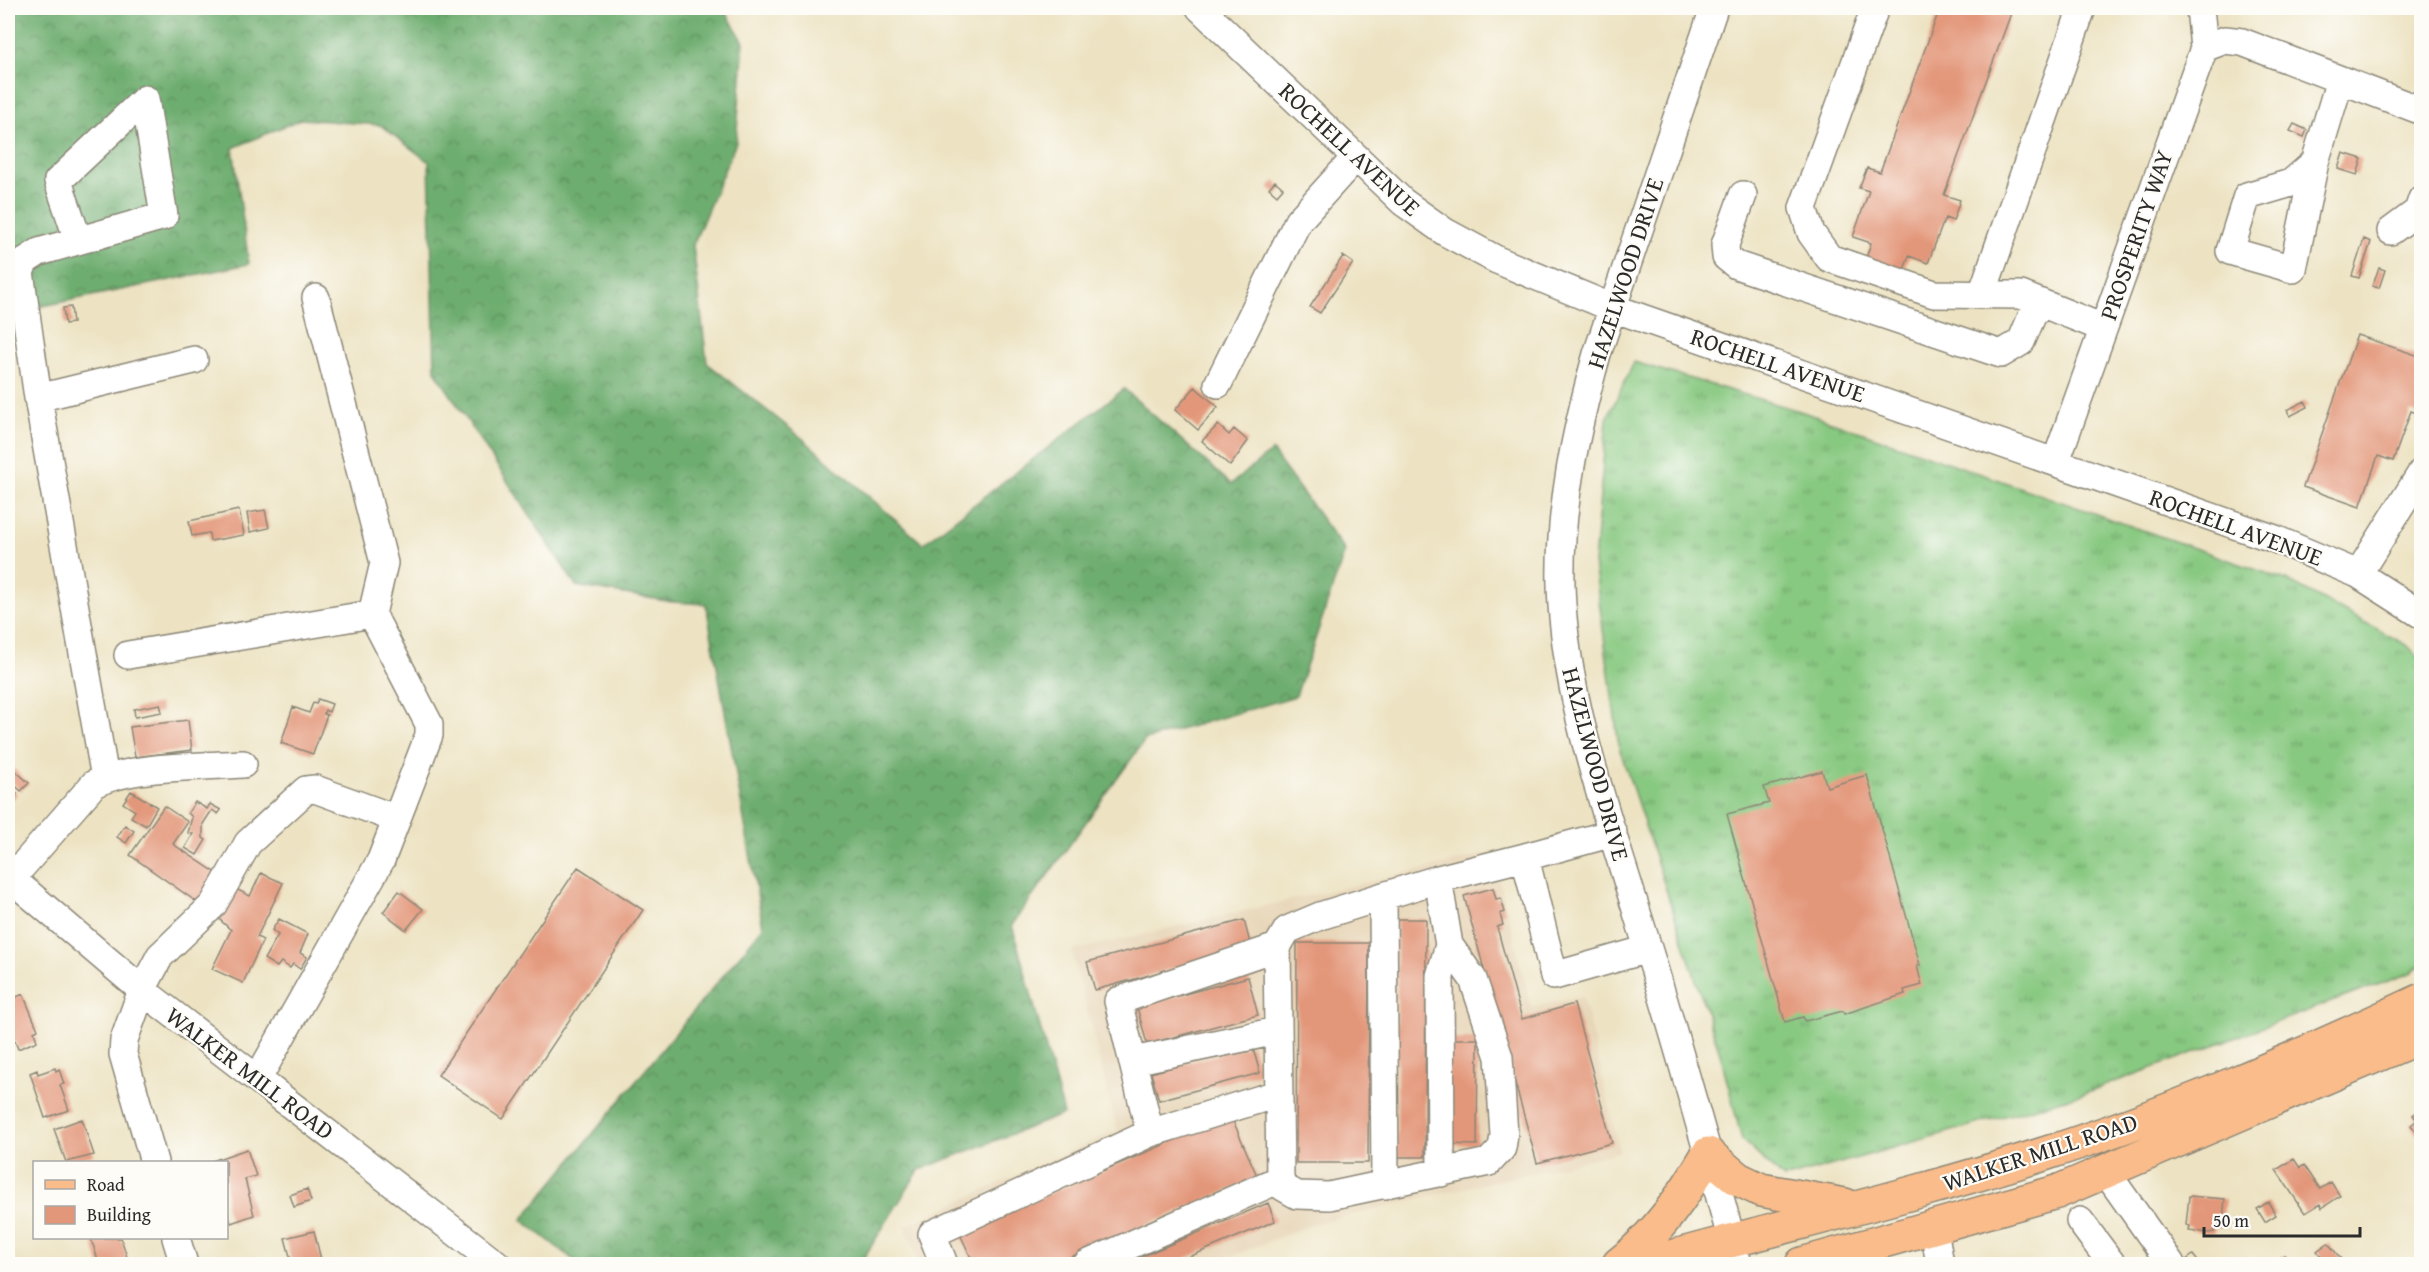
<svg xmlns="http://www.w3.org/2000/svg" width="2429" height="1272" font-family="'Gentium Book Plus',serif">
<defs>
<pattern id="grass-tufts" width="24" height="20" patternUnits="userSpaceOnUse" patternTransform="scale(1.5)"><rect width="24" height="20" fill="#88c981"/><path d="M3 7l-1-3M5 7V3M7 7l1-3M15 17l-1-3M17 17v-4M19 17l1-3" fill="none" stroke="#6fa36a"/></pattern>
<pattern id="forest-crowns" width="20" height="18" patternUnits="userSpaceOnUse" patternTransform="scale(1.5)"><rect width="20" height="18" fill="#6ead6f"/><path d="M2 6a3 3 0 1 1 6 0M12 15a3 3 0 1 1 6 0" fill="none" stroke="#5b8d5b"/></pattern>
</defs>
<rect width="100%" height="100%" fill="#fdfcf7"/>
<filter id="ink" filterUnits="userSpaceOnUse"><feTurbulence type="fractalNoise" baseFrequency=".0167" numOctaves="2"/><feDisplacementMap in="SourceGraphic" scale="12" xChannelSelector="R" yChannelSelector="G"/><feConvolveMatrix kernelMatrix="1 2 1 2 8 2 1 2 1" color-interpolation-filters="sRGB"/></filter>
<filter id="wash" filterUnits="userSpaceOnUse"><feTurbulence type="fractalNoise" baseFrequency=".008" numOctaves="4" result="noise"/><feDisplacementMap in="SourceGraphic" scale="24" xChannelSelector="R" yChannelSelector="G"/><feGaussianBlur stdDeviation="1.35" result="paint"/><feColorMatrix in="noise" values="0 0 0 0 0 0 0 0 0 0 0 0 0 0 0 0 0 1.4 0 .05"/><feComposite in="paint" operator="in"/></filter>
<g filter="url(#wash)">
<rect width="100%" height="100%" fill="#ede3c3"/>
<path fill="#e7d5b7" d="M1492,853L1531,1007L1583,997L1620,1152L1315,1223L1212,1264H920L905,1226L1117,1130L1072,951Z"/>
<path fill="url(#grass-tufts)" stroke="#5a7a56" stroke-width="1.5" d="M1634,362L1803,412L2286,580L2407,645L2422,661L2421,966L2410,973L2082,1094L1784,1179L1742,1140L1720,1053L1619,747L1594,563L1607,419Z"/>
<path fill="url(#forest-crowns)" stroke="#4c6c4d" stroke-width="1.5" d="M8,8H723L744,42L736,142L693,245L707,363L802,438L923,544L1124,389L1231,484L1272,451L1345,551L1296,696L1145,740L1012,925L1064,1114L919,1170L860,1264H579L522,1220L763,927L706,604L672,602L576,586L435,371L429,162L380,125L301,119L233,148L249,264L13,312L11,195L8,197Z"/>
<g id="blocks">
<path fill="#e3977a" d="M1940,8H2013L1944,195L1960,200L1953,221L1945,218L1928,263L1909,256L1902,275L1865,261L1871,243L1853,237L1869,191L1859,188L1867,168L1880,172Z
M2294,124L2307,130L2304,137L2290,131Z
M2343,153L2362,159L2357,175L2338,169Z
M1275,181L1283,188L1277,195L1269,188Z
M2364,239L2371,242L2359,278L2352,276Z
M1343,256L1353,263L1320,313L1310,307Z
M2379,268L2385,270L2379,288L2372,286Z
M71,307L73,323L65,324L63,308Z
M2357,335L2422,357V415L2411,411L2393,461L2378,456L2360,507L2303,487Z
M1195,387L1218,407L1198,430L1175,410Z
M2305,401L2308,407L2290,416L2287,410Z
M1218,425L1229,435L1234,429L1248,441L1230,466L1202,441Z
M239,510L244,535L210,541L209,533L192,536L189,521Z
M265,510L269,528L250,532L247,513Z
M318,699L332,704L329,712L325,710L324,714L327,715L313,754L281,743L293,707L309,713L313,703L316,704Z
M160,704L162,712L135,717L134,709Z
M188,720L192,750L135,757L130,727Z
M8,764L29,783L21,791L8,779Z
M1822,771L1827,787L1867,775L1920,965L1917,966L1922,985L1904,990L1905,994L1844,1014L1843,1011L1805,1021L1803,1017L1785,1022L1727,814L1769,803L1764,787Z
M8,786L17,794L10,802L8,800Z
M131,791L157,807L146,826L131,817L135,811L123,803Z
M195,802L207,809L210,804L221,810L218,814L212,810L203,824V838L206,840L197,855L185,848L193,834L188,833L192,817L188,813Z
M164,806L188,822L173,844L221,876L201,905L130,855Z
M125,825L134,831L126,843L117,837Z
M578,867L643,910L503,1119L438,1075Z
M261,873L283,883L257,937L263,940L243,983L212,969L231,930L219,919L234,888L250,896Z
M1493,888L1496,899L1501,898L1505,912L1500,914L1503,925L1497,927L1522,1019L1574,1004L1612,1143L1537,1163L1464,896Z
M399,891L423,909L406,930L383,912Z
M279,919L308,934L300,953L307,957L300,969L293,964L290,968L281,962L277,967L264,959L278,935L272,930Z
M1397,919H1426L1425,1157H1397Z
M1244,920L1251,947L1095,990L1087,962Z
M1297,943H1369L1368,1163H1296Z
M1248,977L1258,1015L1147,1044L1137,1007Z
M23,994L38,1030L34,1032L37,1041L18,1049L15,1041L10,1043L8,1037V1001Z
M1449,1039H1478L1477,1145L1448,1144Z
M1252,1045L1260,1073L1159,1100L1151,1073Z
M55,1068L56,1071L59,1069L64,1084L60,1085L69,1110L45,1118L30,1073L37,1070L38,1074Z
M2422,1109V1140L2411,1125L2417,1120L2413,1115Z
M1231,1116L1258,1178L1054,1264H974L959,1232Z
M82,1119L94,1155L66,1162L54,1129Z
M247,1149L256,1176L245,1179L254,1215L231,1223L226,1209V1162H209Z
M2294,1159L2300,1168L2304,1165L2320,1189L2331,1182L2340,1196L2322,1208L2320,1204L2305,1213L2276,1170Z
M307,1189L311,1201L294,1207L290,1195Z
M2189,1196L2225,1199L2222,1228L2215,1227L2214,1232L2208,1233L2189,1230L2190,1226L2186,1225Z
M2268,1202L2276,1215L2265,1222L2257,1209Z
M1268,1203L1275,1221L1172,1264H1124Z
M314,1231L322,1264H292L285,1238Z
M91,1238H121L127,1257L124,1258L126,1264H99Z
M2328,1243L2342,1260L2336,1264H2327L2317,1251Z
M2193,1255L2200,1264H2183L2182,1263Z
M2285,1255L2291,1264H2270Z"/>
</g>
</g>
<g filter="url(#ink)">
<use href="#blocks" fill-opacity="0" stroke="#8c8777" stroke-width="1.5"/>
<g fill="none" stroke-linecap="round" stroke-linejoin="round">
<g stroke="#8c8777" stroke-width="30">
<path id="minor" d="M1200,8L1403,202L1445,232L1497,260L1613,308L2275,539L2358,574L2422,615
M1714,8L1597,354C1576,430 1559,507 1561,586C1565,701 1605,807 1638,916C1674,1031 1707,1148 1738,1264
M1875,8L1803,208L1811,233L1829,258L1934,294L2021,295L2103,328
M2204,48L2225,40L2242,42L2422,111
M2315,162L2293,269L2230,251L2247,196L2291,183L2315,162L2340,80
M1743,195L1725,245L1726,257L1736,265L2001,354L2021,342L2038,302
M2391,231L2418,211L2422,199
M1982,294L2082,8
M1218,384L1298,221L1355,158
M38,398L20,272L25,261L39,252L164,216L145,99L58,181L78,240
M2056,461L2204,48L2200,8
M2358,574L2422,472
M128,655L372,614
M105,778L38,398L194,360
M1613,833L1525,857L1554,976L1648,949
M8,876L142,990L497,1264
M11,879L94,784C130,765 202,767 243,764
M1438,879L1449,945L1473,979L1499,1057L1504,1135L1502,1148L1489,1162L1329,1196L1297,1195L1283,1187L1280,1179L1277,947L1287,930L1320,916L1438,879L1525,857
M1383,896L1385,1185
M1133,1061L1277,1031
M258,1078L381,860L429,735V724L372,614L384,563L316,298
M1150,1133L1118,1001L1277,947
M154,1162L123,1054L124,1040L142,990L160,956L213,905L248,843L306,790L315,789L397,819
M2106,1172L2171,1264
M1441,1173L1440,976L1449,945
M2080,1221L2112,1264
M1934,1229L1940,1264
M176,1238L184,1264
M944,1264L932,1234L1150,1133L1277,1094
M1087,1264L1280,1179"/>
</g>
<g stroke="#8c8777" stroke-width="36">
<path id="major" d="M1619,1264C1657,1235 1684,1195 1708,1154L1738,1179L1761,1190L1845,1205
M1646,1264C1778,1227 1913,1196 2044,1154C2173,1113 2299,1057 2422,1000
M1802,1264L2057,1192L2422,1036"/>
</g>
<use href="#minor" stroke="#fff" stroke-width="27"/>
<use href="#major" stroke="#f9bc8a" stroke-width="33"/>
</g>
</g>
<g text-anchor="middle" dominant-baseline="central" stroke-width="4.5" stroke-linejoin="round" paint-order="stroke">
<g font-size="24" fill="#2b2b2b" stroke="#fdfcf7">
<text transform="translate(1350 149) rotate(43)">ROCHELL AVENUE</text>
<text transform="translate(2136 235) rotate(-71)">PROSPERITY WAY</text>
<text transform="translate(1625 273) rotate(-72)">HAZELWOOD DRIVE</text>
<text transform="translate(1778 365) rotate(19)">ROCHELL AVENUE</text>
<text transform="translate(2236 527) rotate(20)">ROCHELL AVENUE</text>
<text transform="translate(1596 764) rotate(75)">HAZELWOOD DRIVE</text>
<text transform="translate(250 1073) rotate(37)">WALKER MILL ROAD</text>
<text transform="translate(2040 1152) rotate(-18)">WALKER MILL ROAD</text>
</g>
</g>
<rect width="2429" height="1272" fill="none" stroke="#fdfcf7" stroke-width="30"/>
<rect x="33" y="1161" width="195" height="78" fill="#fdfcf7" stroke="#a9a8a5" stroke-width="1.5"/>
<rect x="45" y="1180" width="30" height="9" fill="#f9bc8a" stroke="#a9a8a5" stroke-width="1.5"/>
<text x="87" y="1191" font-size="18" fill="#2b2b2b">Road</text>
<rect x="45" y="1206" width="30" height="18" fill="#e3977a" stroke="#a9a8a5" stroke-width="1.5"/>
<text x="87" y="1221" font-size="18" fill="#2b2b2b">Building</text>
<path d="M2204 1227v9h156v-9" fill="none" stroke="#2b2b2b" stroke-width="3"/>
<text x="2213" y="1227" font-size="18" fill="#2b2b2b" stroke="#fdfcf7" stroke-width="4.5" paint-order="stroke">50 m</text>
</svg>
